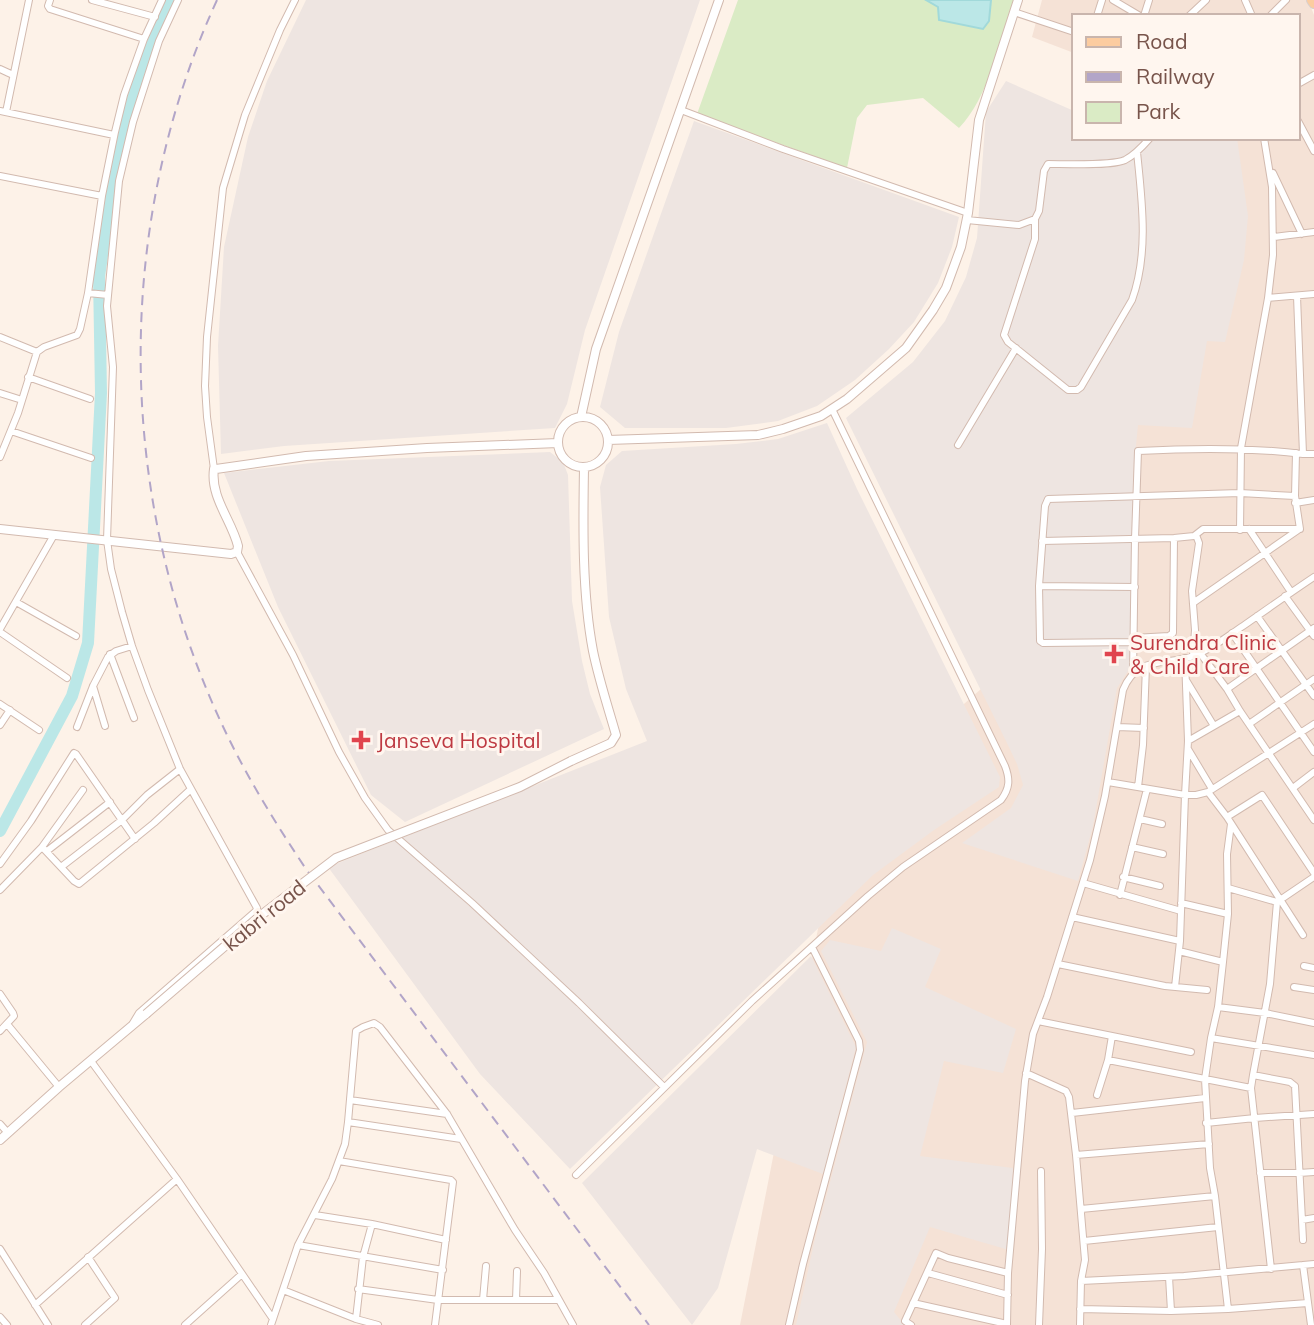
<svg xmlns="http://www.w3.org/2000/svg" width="1314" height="1325" font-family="Mulish,sans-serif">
<rect width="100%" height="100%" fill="#fdf2e8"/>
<path fill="#f5e2d6" d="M1042,0H1308L1314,15V1325H740L841,812L1030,646L1183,138H1298V16H1074V53L1032,37Z"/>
<path fill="#eee5e1" d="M306,0H700L585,330L567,404L555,428L284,446L221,454L218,346L224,247L248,137L267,81Z
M1006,81L1074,111V138H1136L1148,145L1156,138H1237L1248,216L1244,260L1225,342L1207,341L1192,428L1138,425L1134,466L1130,668L1117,688L1093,826L1078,881L962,843L1011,808L1023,785L1017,764L1006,741L846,418L913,362L945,321L966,277L977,238L986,112Z
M694,121L959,217L952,247L938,283L914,322L889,349L855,380L817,406L778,421L726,428H625L600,407L619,332Z
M827,423L857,489L1000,777L999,787L934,830L873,875L570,1169L480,1074L328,867L647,741L626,689L609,617L600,487L606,465L622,451L736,444L778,439Z
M550,452L563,462L568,475L572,601L582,661L590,694L604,729L405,822L371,795L278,607L224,473L329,461Z
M892,928L941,949L925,987L1016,1029L1003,1073L944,1061L920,1156L1013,1168L1009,1250L930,1227L894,1312L903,1323L907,1325H796L814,1243L867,1042L821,951L830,940L881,951Z
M811,956L856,1047L823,1174L757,1149L718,1288L692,1325L582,1183Z"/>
<path fill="#daebc5" d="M738,0H1014C1000,41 989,97 959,128L923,98L867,105L857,118L847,168L697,114Z"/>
<path fill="#bbe7e7" stroke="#a1d9da" stroke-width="2" d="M926,0H991L989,21L983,29L939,20L938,7Z"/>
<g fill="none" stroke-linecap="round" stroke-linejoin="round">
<path stroke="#bbe7e7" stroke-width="12" d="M0,831L72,696L88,643L101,393L99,277L112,184L128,114L143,66L171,0"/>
<g stroke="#d2baaf" stroke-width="8">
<path id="minor" d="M50,0L48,6L50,9L144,39
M92,0L155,17
M1113,0L1140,16
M1245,0L1252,16
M1014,12L1074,32
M1097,16L1102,0
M1144,16L1149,0
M1189,16L1206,0
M1270,16L1286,0
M0,69L13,75
M1298,84L1314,75
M681,110L783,149L968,213
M0,111L114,135
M6,112L29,0
M1298,121L1314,151
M1137,152C1142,201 1149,253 1132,300L1081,387L1077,390H1068L1008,342L1004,335L1035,239V219L1039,211L1044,171L1048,164C1065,164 1112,166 1125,160C1135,155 1143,146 1150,138
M1273,173L1302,234
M0,176L102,196
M967,220L1019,225L1035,219
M1274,237L1314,232
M88,293L108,295
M1297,296L1303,454H1314
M1268,298L1314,294
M0,337L37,352
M28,377L90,399
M0,393L22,400
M11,431L91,458
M958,445L1016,348
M1296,453L1295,496L1300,529
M0,457L18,413L37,352L44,347L77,335L80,329L88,293L102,196L115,132L124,95L144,39L162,0
M214,469L207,417L205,386L207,337L223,188L245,115L280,30L295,0
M1295,503L1314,500
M1249,529L1291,592
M1240,530L1241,448L1268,298L1273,255L1272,187L1264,138
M1042,541L1174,538L1194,536L1203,529H1300
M237,552L293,655L339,752L365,798L388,830L472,903L579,1003L664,1087
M1039,586L1135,587
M1285,596L1314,636
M16,602L76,636
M1193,603L1298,530
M1257,616L1314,696
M0,629L54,535
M0,632L67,678
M1232,633L1314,752
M1133,638L1169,636L1173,633L1174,538
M1133,642L1043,643L1040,641L1039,586L1045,506L1048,499L1240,493L1295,496
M1200,653L1227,689L1240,711L1314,820
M110,654L134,718
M1193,656L1195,630L1192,591L1199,543L1196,535
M1133,674L1135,539L1138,451C1193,448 1247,447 1303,454
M1186,680L1214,726
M93,686L105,726
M1227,689L1314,628
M0,704L39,730
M1249,724L1314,679
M0,725L10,710
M77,727L93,686L108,657L116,651L132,646
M1117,727L1144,728
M1188,741L1240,711
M1188,749L1212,789
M1108,782L1185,795H1196L1208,792L1314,724
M1138,787L1143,745L1146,666
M1293,788L1314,772
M1208,792L1227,817L1303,935
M1227,817L1262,795L1314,873
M1140,819L1162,824
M42,847L74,881L79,884L154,823L191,789
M1132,847L1163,854
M47,851L110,802
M0,864L31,821L74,753L76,754L135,839
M61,867L122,820L147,795L180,769
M1123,877L1160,886
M1083,883L1181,911
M1228,888L1277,902
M0,890L42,847L83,790
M1120,895L1147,789
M1181,903L1228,914
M1072,917L1180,941
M1179,951L1223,962
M1058,964L1165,986L1207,990
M1304,966L1314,968
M1175,987L1180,941L1185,795L1188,741L1185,658
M1294,987L1314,990
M0,994L13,1013L14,1016L0,1031
M1218,1007L1265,1013L1314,1023
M1038,1021L1191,1052
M133,1023L139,1013L256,911L257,908L180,769L148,690L132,646L122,612L111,569L107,540L113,367L107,306L119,181L133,122L159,41L178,0
M7,1024L59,1087
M1112,1036L1108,1060L1251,1088
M1211,1038L1314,1055
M91,1061L177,1179L273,1319
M1026,1073L1066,1091L1069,1097L1076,1155L1085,1260L1081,1281L1080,1325
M1253,1075L1290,1082L1295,1086L1303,1240
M1097,1095L1108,1060
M350,1100L447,1114
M1072,1113L1205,1098
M348,1122L461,1139
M1206,1123L1255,1118L1314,1114
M0,1124L8,1133
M1076,1155L1209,1144
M339,1161L451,1180L453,1182L435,1325
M1260,1173H1299L1314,1172
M576,1175L752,1001L868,896L903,867L1001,800C1010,788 1010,779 1005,766L832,409
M1081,1209L1215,1196
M315,1215L372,1224L446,1240
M1302,1220L1314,1218
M1084,1241L1218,1227
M298,1245L443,1270
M0,1249L48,1325
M1303,1265L1311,1325
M1271,1269L1251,1088L1253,1075L1270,984L1277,902L1314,877
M928,1273L1008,1295
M1169,1277L1171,1311
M1081,1281L1184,1276L1314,1264
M358,1289L438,1300H559
M283,1290L356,1319L378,1325
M483,1300L486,1266
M516,1300L517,1271
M913,1303L1007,1324
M35,1305L177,1179
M1080,1309L1171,1311L1228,1309L1308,1303
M1228,1309L1215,1196L1210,1168L1205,1079L1211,1038L1218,1007L1223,962L1228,914L1227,854L1231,824
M0,1317L7,1325
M356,1319L363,1257L372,1224
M85,1325L115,1298L88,1257
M185,1325L242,1274
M271,1325L298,1245L332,1179L345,1144L348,1122L356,1031L363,1027L374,1023L380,1027L447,1114L515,1230L544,1273L573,1325
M789,1325L803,1264L860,1050L859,1041L812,947
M911,1325L905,1321L936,1253L948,1258L1008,1273
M1007,1325L1008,1273L1025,1081L1033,1034L1047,997L1090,860L1105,796L1123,690C1138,653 1168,667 1196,655C1213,648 1228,636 1243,626C1266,610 1290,593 1314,577
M1039,1325L1042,1249L1041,1171"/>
</g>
<g stroke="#d2baaf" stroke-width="10">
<path id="tertiary" d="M581,417L596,349L719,0
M558 442a25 25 0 1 1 50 0a25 25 0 1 1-50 0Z
M608,440L758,435L783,429L821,416L847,399L906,348L933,310L946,288L961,247L968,213L979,120L1018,0
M0,529L231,554L237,552L238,546C232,521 210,497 214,469H216L306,456L427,448L558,443
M571,761L611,743L616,735C608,707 599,680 593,651C582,593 583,527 584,468
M0,1140L59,1087L146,1014"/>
</g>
<g stroke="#d9cfcd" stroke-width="12">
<path id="primary" d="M1312,0L1314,3"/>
</g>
<use href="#minor" stroke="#fff" stroke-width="6"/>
<use href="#tertiary" stroke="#fff" stroke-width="8"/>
<use href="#primary" stroke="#fccca0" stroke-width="10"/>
<path stroke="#b2a5c8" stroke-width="2" stroke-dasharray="10 7" stroke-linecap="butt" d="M217,0C115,222 116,486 215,709C240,766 272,818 306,869L649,1325"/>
<g stroke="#d2baaf" stroke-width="10" stroke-linecap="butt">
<path id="tertiary-bridge" d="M146,1014L260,916L336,858L520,787L571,761"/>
</g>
<use href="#tertiary-bridge" stroke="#fff" stroke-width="8"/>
</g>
<g fill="#e0444e" stroke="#fff6ef" stroke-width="2.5">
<path d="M1110.5 643.5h7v7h7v7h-7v7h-7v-7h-7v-7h7z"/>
<path d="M357.5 729.5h7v7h7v7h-7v7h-7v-7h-7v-7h7z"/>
</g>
<g text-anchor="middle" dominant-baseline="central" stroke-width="6" stroke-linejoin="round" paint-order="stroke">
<g font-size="21" fill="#be3a42" stroke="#fff6ef" text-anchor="start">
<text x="1130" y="642">Surendra Clinic<tspan x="1130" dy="24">&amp; Child Care</tspan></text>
<text x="377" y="740">Janseva Hospital</text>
</g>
<g font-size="21" fill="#78544b" stroke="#fff6ef">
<text transform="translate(264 915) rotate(-39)">kabri road</text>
</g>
</g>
<rect x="1072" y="14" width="228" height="126" fill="#fff6ef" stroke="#c9b5ad" stroke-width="2"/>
<rect x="1086" y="37" width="35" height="10" fill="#fccca0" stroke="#c9b5ad" stroke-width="2"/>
<text x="1136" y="49" font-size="21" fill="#78544b">Road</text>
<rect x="1086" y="72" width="35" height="10" fill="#b2a5c8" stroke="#c9b5ad" stroke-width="2"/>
<text x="1136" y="84" font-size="21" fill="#78544b">Railway</text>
<rect x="1086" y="102" width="35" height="21" fill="#daebc5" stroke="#c9b5ad" stroke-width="2"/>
<text x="1136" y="119" font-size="21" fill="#78544b">Park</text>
</svg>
